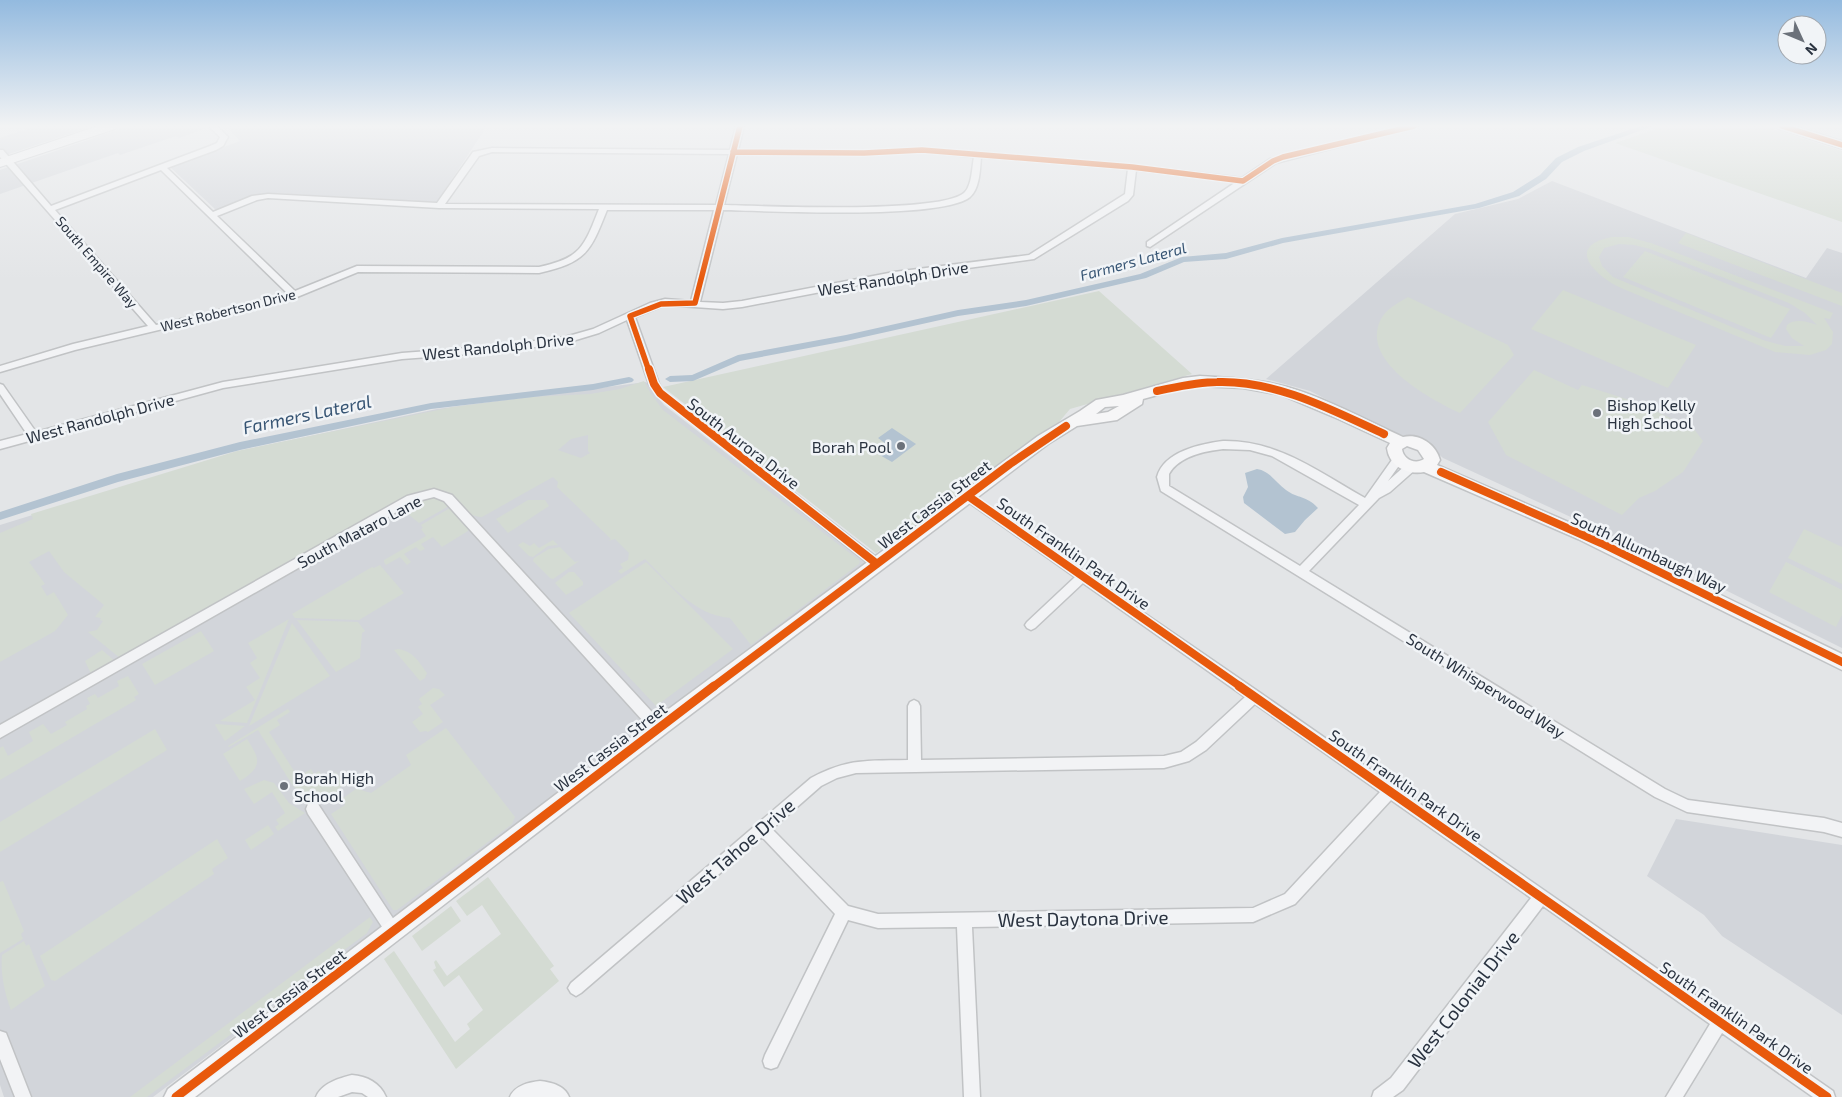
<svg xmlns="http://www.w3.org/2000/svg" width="1842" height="1097" font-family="'Exo 2',sans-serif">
<rect width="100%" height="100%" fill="#e3e5e7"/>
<path fill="#d2d5da" d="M36,126H93L0,157V138Z
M129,126H201L204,129L179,138L176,136L120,155L118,153L0,194V170Z
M226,126H487L437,202L273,193L253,196L216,210L170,167L240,141Z
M1552,181L1806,278L1827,248L1842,253V648L1679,567L1443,458L1432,448L1410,436L1396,435L1310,391L1266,379L1455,214L1518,199Z
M646,382L664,405L867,562L153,1097H4L0,1085V525L244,450L437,409Z
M1676,819L1842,845V1015L1722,936L1704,915L1647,876Z"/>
<path fill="#d4dbd3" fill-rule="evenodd" d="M1665,126H1764L1842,151V222L1615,143Z
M1686,233L1842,293V306L1678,243Z
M1612,237H1628L1651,243L1833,313L1830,319L1824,318L1833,332L1832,344L1826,350L1810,355L1775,352L1621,288C1595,276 1564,246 1612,237ZM1619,244L1634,245L1650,249L1789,303L1805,313L1817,325C1807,322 1796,318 1787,325L1786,329L1792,338L1804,346H1785L1763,340L1613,277L1602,266L1599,257L1604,248Z
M1645,251L1790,309L1771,338L1623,277Z
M1563,290L1696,345L1668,388L1531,329Z
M1099,291L1192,374L1070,409L1059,422L876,553L663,387Z
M1408,297L1508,345L1514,355L1460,413C1430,399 1359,361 1381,319C1386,309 1398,303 1408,297Z
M1534,370L1578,390L1582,385L1636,402L1694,429L1703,441L1683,472L1655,491L1639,498L1622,515L1506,455L1488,422Z
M644,381L651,394L663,410L860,561L859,564L751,645L730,618C693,615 670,583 645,559L621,574L618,571L623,568L620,564L628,560L629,553L615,539L608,541L611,539L557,487L558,482L553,477L482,517C455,517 461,476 414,494L120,658L88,632L97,630L103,621L100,620L101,618L95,617L104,605L64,572L49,551L29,562L45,584L41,586L47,596L54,592L68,615L55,631L0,662V533L33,519L31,514L237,451L453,407L531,397L590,394L620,389ZM588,435V451L590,453L581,458L558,450L571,439Z
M432,497L441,499L449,506L419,523L402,509L419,499Z
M528,500H545L549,506L508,533L496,519Z
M450,508L468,528V531L442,547L433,537L421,544L425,549L420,551L416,547L404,554L411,562L407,565L400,557L386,565L384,562V560L426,536L421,529L423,528L421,525Z
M1804,529L1842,547V584L1788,558Z
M553,540L558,545L548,546L533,557L529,556L518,545L523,542L530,546L534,543L539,548Z
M560,547L575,562L579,561L553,579L550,578L533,561L534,558L549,549Z
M646,562L733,649L656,706L569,613Z
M1786,562L1842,590V615L1836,627L1769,592Z
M380,565L404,593L359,620L295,618L292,614L372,567L374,568Z
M569,572H574L583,582V585L566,595L555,583Z
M289,619L247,723L220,721L255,700L246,687L260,678L250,663L257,658L248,643Z
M297,620L358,622L365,631L362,633L360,658L336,672Z
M292,623L330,676L249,726Z
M201,631L214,651L155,685L142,664Z
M398,649C413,651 419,662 427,673L425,678L420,681L394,650Z
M102,650L115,661L91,674L85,661Z
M128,676L139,694L134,697L136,700L0,780V748L3,746L8,756L33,741L29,732L43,724L51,734L67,725L65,722L87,709L86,706L90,704L87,698L95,694L98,698L119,686L117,681Z
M433,688L439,689L445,695L430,705L443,722L428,732L426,731L420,732L412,722L423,714L418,707L422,704L419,699Z
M288,709L290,712L277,720L280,725L269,732L298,777L311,769L314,774L319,771L325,779L336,772L344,783L339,789L340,791L323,803L321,800L315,804L293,786L258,730L229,747L228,746Z
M215,725L216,724L245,726L225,741Z
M446,728L515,817L512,824L397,910H393L331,814L345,805L342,799L360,786L361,790L371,793L411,765L406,755Z
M155,729L167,750L0,852V822Z
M247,739C261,760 262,767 240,781L223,754Z
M264,780L274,783L289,803L305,813L278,831L275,827L279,824L276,820L285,813L272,792L254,804L244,789Z
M268,825L274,834L251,850L245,840Z
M217,839L228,858L212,869L214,874L55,981L51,980L40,956Z
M488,877L554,966L550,969L559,981L456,1069L384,959L394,951L455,1042L470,1029L467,1024L483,1010L459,975L444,987L433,970L436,968L434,962L436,960L447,976L501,934L482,905L467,916L456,901Z
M3,881L24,931L21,934L23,939L0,953V882Z
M451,906L461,921L422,951L412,936Z
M370,917L373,922L367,933L266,1008H262L254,1017L147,1097H130Z
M24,941L26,946L29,944L45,986L11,1010C5,995 0,972 2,955Z"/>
<path fill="#b3c3d1" d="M892,428L916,444L892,462L878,454L890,447L878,438Z
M1257,469C1270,471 1276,483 1286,490C1298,499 1306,495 1318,508L1305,520L1295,532L1285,534L1244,503L1243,497L1248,487L1245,473Z"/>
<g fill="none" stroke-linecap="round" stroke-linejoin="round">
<path fill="#b3c3d1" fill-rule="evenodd" d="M1641,126H1653L1584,151L1562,162L1546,179L1519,196L1479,208L1283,243L1226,259L1184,262L1146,278L1026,306L958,316L846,341L740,361L693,381L670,382L665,379L670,376L692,375L738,355L846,335L958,310L1026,300L1140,274L1182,257L1226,253L1282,238L1475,204L1513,192L1540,175L1556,158L1578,147Z
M629,377L632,378L634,380L632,382L593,390L431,409L240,450L118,482L0,520V512L117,474L240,442L431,403L593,384Z"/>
<g stroke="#c1c3c5" stroke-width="3">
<path id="street" d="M209,126H217L228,137L223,146L216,150L167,168L213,212L252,196L268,194L437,203L473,152L492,148L730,150L736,126H744L738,150L864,151L922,148L1132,165L1242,178L1270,159L1404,126H1418L1276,163L1150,247L1147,246V242L1236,182L1136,170L1133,195L1128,201L1034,259L894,278L742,307L723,309L665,305L635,317L659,384L663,391L881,561L883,564L881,567H873L657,395L649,384L627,320L599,333L566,343L496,352L402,359L223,388L0,449V441L27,434L0,394V384L3,385L36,432L223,382L402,353L496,346L565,337L593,329L650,303L665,299L691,301L714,210H607C590,253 586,262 539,273L358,272L297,297L75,350L0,372V366L73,344L148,326L0,157V150H3L51,206L210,146L217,143L220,137ZM492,152L729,154L716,205L445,204L479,156ZM922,152L974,157C972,167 972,186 964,193C939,214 765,206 724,205L737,154L864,155ZM981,157L1128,169L1125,194L1029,255L894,272L742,301L723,303L700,302L723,210C766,211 942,220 970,197C980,188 980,169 981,157ZM161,170L288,294L156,325L55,210ZM268,198L439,208L599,209C584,247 581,258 539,267L357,266L295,291L217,216L257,200Z
M1223,441C1278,440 1319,472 1365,498L1394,457H1402L1403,460L1388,481L1408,463H1416L1417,466L1416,469L1390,492L1379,498L1309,571L1665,789L1688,800L1824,818L1842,823V837L1824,832L1687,812L1655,797L1161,491L1157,477C1164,451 1201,444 1223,441ZM1223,449L1250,450L1272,456L1359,505L1300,566L1169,486V474C1179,456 1205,451 1223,449Z
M434,489L452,495L663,724L664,728L663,732L658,734L653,732L444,501L434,497L414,502L0,738V725L407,496Z
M968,492L1259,692L1833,1091L1835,1097H1813L1722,1033L1683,1097H1666L1710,1024L1543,906L1403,1090L1393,1097H1372L1374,1091L1391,1078L1531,898L1391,800L1295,904L1253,922L972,927L980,1097H964L957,927L878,928L848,920L777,1067L771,1069L765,1067L763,1061L765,1055L835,914L762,837L581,993L576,996L571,993L568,988L571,983L811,778C848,758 868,761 908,760V706L910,702L914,700L918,702L920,706L921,760L1164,756L1181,752L1196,742L1245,697L1083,583L1035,628L1031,630L1027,628L1025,625L1027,622L1075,577L964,499L963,496ZM1255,704L1380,792L1285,894L1253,908L878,914L848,906L772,829L821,786L837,778L856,773L1164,768L1189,761L1206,750Z
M313,803L318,804L398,926L400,931L398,936L393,938L388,936L308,814L306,809L308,804Z
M0,1031L6,1033L31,1097H15L0,1059Z
M352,1075C367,1076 380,1083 386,1097H368L362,1093L352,1092L338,1097H316C321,1084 339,1078 352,1075Z
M540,1081C551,1082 565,1086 569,1097H510C514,1086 529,1082 540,1081Z"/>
</g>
<g stroke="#c1c3c5" stroke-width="3">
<path id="secondary" d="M1200,376C1229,378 1259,379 1287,387C1326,398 1366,420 1403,437C1419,433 1436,444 1440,460L1437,465L1589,531L1842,654V670L1578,539L1424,472C1407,475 1389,466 1387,448L1390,443L1334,417L1282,395L1243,388L1200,386L1183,388L1143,399L1142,404L1117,420L1077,426L1048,444L665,734L195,1097H164L168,1089L651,722L1038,436L1080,411L1096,400L1123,395L1183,378ZM1119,406L1108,412L1096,414L1105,407ZM1407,446L1418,450L1424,459C1415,465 1403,459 1402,449Z"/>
</g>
<g stroke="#c0c2c5" stroke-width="2">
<path id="primary" d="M98,126H117L115,129L0,167V159Z
M1776,126H1795L1842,141V149L1778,129Z"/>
</g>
<use href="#street" fill="#f2f3f5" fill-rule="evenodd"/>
<use href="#secondary" fill="#f6f6f7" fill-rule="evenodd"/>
<use href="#primary" fill="#f6f6f7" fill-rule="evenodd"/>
<g stroke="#f1f4f7" stroke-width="8">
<path id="cycleway-far2" d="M1782,126L1842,145
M733,152L864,153L922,150L1132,167L1243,181L1273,161L1283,157L1414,126
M649,371L630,316L661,304L695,303L740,126"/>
</g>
<g stroke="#f1f4f7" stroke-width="11">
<path id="cycleway-far1" d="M649,369L654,384L660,393L877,564
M1157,391C1177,387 1197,382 1217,382C1276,380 1332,410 1384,434
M1441,472L1601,543L1842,662
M968,496L1241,687
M713,687L1010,464L1066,426"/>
</g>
<g stroke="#f1f4f7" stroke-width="12">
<path id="cycleway" d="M1239,686L1827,1097
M176,1097L714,686"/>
</g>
<use href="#cycleway-far2" stroke="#e8590c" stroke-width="5.5"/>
<use href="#cycleway-far1" stroke="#e8590c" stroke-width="8"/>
<use href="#cycleway" stroke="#e8590c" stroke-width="9"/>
</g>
<linearGradient id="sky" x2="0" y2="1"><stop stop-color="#93badf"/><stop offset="0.45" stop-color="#f2f3f4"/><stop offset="1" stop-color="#f2f3f4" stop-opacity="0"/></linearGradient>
<rect width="1842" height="280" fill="url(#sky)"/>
<g fill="#6b717a" stroke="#f1f4f7" stroke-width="2">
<circle cx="1597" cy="413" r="5"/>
<circle cx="901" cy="446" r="5"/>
<circle cx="284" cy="786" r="5"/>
</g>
<g text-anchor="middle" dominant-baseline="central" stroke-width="5" stroke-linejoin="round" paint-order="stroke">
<g font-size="14" fill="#2a3340" stroke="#f1f4f7">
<text transform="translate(97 262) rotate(49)">South Empire Way</text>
<text transform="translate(228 310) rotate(-14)">West Robertson Drive</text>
</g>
<g font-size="15" font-style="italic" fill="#365473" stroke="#f1f4f7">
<text transform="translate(1133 261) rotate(-15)">Farmers Lateral</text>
</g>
<g font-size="16" fill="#2a3340" stroke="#f1f4f7">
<text transform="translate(893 278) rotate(-9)">West Randolph Drive</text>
<text transform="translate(498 346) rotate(-6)">West Randolph Drive</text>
<text transform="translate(100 418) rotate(-15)">West Randolph Drive</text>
<text transform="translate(744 443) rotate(38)">South Aurora Drive</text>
<text transform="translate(934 504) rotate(-37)">West Cassia Street</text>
<text transform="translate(359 531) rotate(-28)">South Mataro Lane</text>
<text transform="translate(1649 552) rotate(25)">South Allumbaugh Way</text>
<text transform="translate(1074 553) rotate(35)">South Franklin Park Drive</text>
<text transform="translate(1486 685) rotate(32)">South Whisperwood Way</text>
<text transform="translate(610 747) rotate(-37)">West Cassia Street</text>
<text transform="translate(1406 785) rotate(35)">South Franklin Park Drive</text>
<text transform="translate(289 993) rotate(-37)">West Cassia Street</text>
<text transform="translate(1737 1017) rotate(35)">South Franklin Park Drive</text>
</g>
<g font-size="16" fill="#2a3340" stroke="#f1f4f7" text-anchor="start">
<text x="1607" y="404">Bishop Kelly<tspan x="1607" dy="18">High School</tspan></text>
<text x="891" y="446" text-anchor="end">Borah Pool</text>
<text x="294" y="777">Borah High<tspan x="294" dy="18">School</tspan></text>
</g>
<g font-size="18" font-style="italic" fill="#365473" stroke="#f1f4f7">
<text transform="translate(307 414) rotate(-12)">Farmers Lateral</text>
</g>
<g font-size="19" fill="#2a3340" stroke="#f1f4f7">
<text transform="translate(735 851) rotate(-41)">West Tahoe Drive</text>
<text transform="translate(1083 918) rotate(-1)">West Daytona Drive</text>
<text transform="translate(1463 999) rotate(-52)">West Colonial Drive</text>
</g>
</g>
<g transform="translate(1802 40) rotate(134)"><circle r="24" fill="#f1f4f7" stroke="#a1a7ae"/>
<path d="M0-4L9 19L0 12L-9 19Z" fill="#6b717a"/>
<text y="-8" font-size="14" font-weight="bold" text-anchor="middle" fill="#2a3340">N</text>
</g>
</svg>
